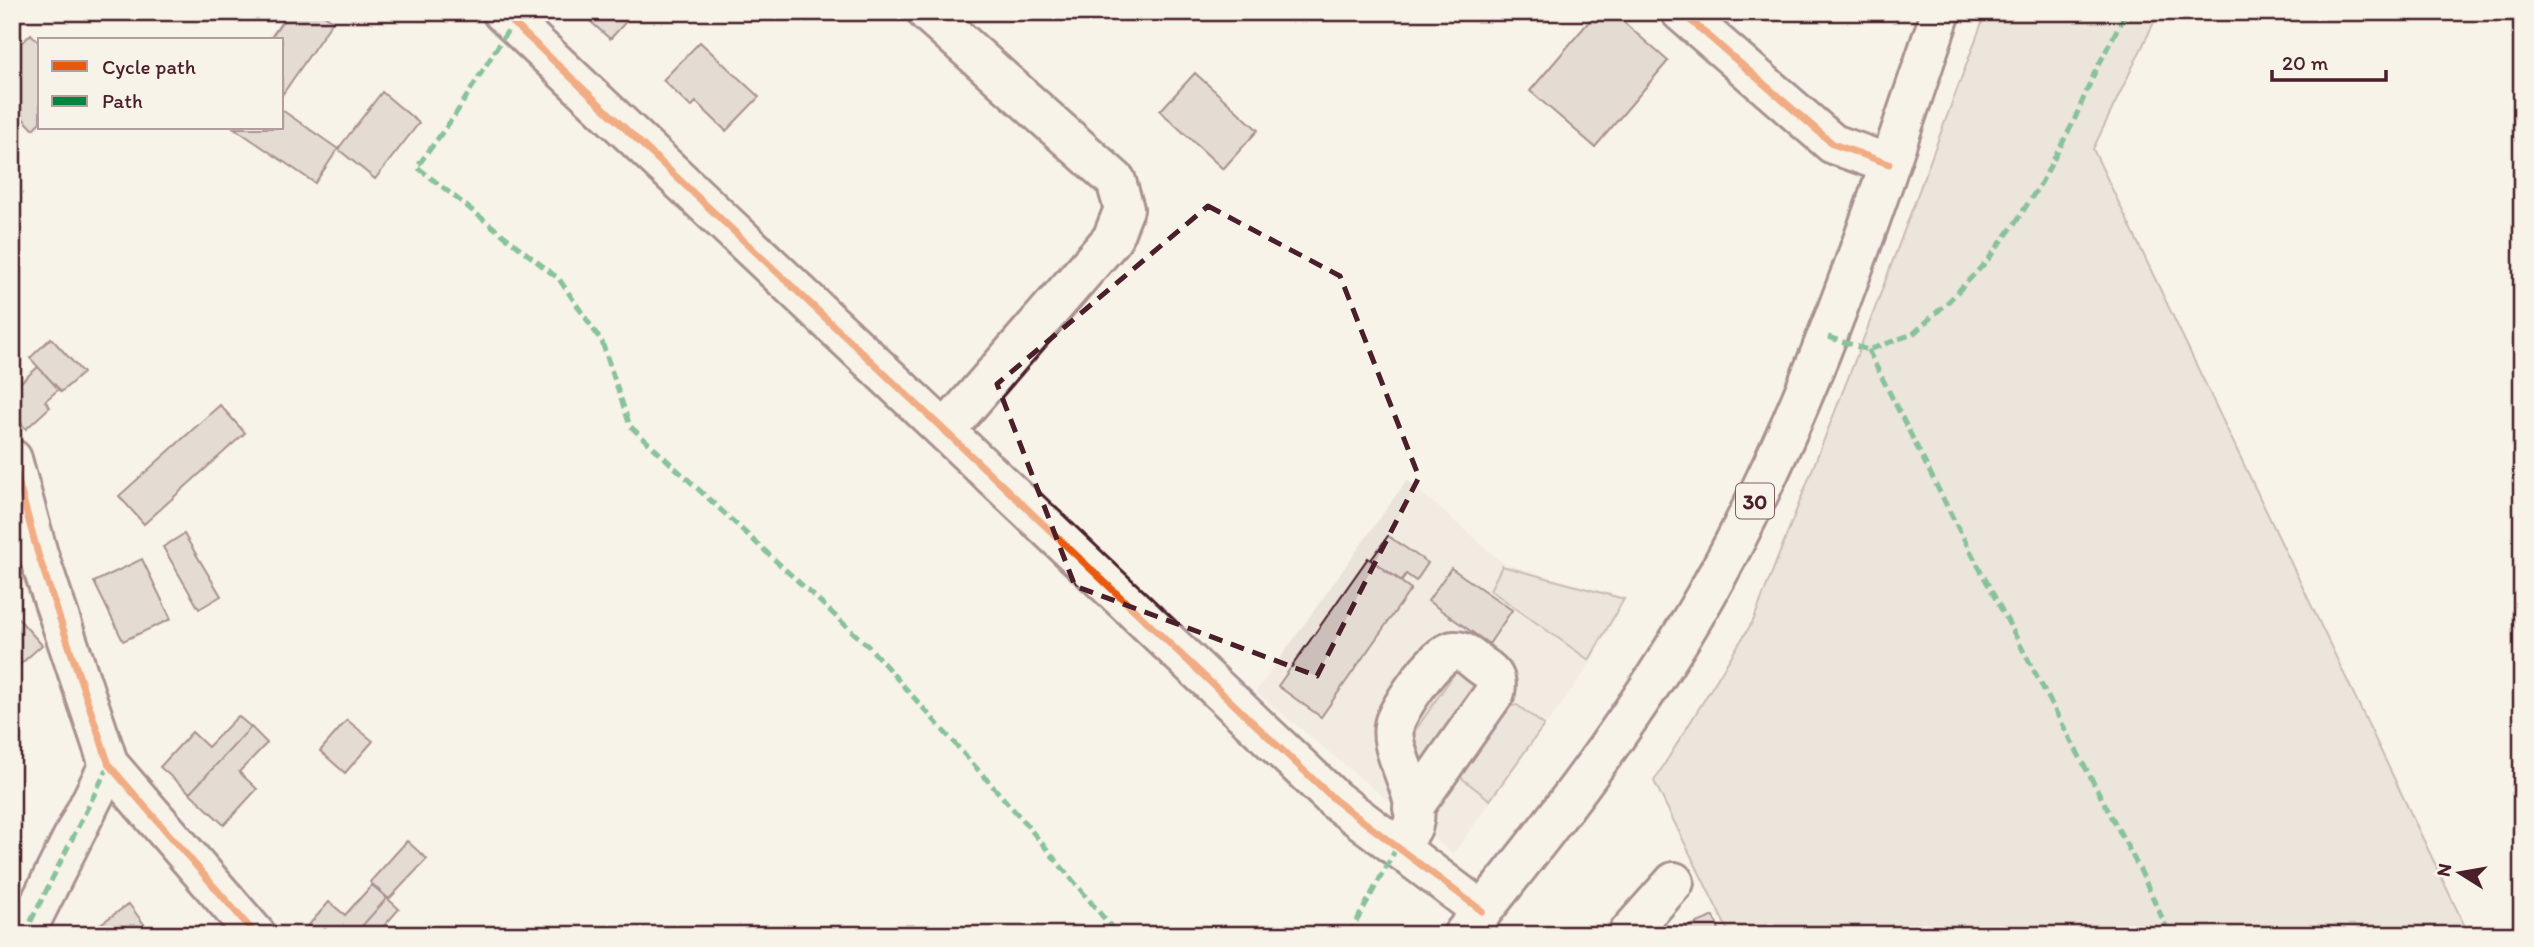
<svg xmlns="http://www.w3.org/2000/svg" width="2534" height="947" font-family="Itim,sans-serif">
<rect width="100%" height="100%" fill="#f7f3e8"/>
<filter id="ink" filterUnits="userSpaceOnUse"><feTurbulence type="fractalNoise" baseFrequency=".0143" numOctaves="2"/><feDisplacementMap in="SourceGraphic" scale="14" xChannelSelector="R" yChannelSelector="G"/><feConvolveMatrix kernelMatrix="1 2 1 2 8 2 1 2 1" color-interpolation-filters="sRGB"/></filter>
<g filter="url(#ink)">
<path fill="#eae3da" d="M1407,480L1504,564L1626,598L1591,663L1453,854L1256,692Z"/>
<path fill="#ded4cc" stroke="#947a7c" stroke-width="2" d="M1986,12H2159L2093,149L2469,935H1730L1654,781L1753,621L1868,327Z
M1502,566L1624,599L1589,660L1490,590Z
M1460,665L1480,688L1425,766C1416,757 1412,743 1415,731Z
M1517,705L1544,725L1490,800L1455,773L1501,708Z"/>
<path fill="#ccbfb9" stroke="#4a1f2b" stroke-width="2" d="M289,12H320L333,21L282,95V40H269Z
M580,12H635L610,39Z
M1597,12H1612L1668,61L1595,147L1530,91Z
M31,34L40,44V122L33,129L12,107V53Z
M700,42L759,97L726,131L696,102L691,107L663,80Z
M1195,73L1258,130L1223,169L1160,111Z
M382,92L419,123L375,179L338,149Z
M282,110L338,149L315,183L234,128H282Z
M51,338L83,373L61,392L30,358Z
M38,367L59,389L45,401L50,407L26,429L12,414V390Z
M220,405L245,433L144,524L119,496Z
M184,534L221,596L199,609L163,547Z
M1388,536L1428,563L1416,581L1406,574L1402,581L1371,560Z
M1368,558L1411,589L1321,717L1278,686Z
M142,559L171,619L123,641L94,582Z
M1451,568L1512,610L1489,644L1428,601Z
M16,616L42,645L14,670L12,619Z
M238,716L251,727L190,793L160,767L192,732L208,747Z
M347,720L373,741L345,773L320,751Z
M251,727L267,743L239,772L257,789L224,825L190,793Z
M407,841L427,859L389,899L370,882Z
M372,885L387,898L354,935H300L329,902L345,915Z
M387,898L399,909L376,935H354Z
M129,904L152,935L86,934Z
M1714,916L1721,935H1680L1678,931Z"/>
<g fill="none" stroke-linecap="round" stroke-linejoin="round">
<g stroke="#4a1f2b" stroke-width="44">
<path id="minor" d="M502,12L1335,800L1482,911
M927,12L1116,181L1124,209L1112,239L945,431
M1681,12L1833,144L1889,164
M12,459L38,554L109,765L256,935
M1397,847C1403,840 1410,833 1413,825C1423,793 1383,748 1396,719C1404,702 1436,652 1454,651C1465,650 1474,660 1482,666C1493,673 1498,679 1495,692L1413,808
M24,935L109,765
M1627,935L1674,882"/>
</g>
<g stroke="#4a1f2b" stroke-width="44">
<path id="major" d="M1463,935C1551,827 1637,716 1706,595C1810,412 1874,211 1941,12"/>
</g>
<use href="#minor" stroke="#f7f3e8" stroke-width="38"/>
<use href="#major" stroke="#f7f3e8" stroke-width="38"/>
<path stroke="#00873e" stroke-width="5" stroke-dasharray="10 5" stroke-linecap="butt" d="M510,19L513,22L455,115L417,167L559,279L602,342L630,426L869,647L1020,817L1118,935
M1828,337L1868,350L1913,334L1949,301L1987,261L2016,222L2041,183L2073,123L2094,74L2126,12
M1868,350L1957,526L2141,872L2170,935
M24,935L109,765
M1349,935L1397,847"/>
<g stroke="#f7f3e8" stroke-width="11">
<path id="cycleway" d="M502,12L1335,800L1482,911
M1681,12L1833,144L1889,164
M12,459L38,554L109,765L256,935"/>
</g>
<use href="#cycleway" stroke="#e8590c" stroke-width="7"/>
</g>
</g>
<path d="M0 0H2534V947H0ZM1208,206L1340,276L1419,477L1317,676L1075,586L997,384Z" fill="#f7f3e8" fill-opacity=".55" fill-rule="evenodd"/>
<path fill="none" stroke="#4a1f2b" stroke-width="5" stroke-dasharray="14 9" stroke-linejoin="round" d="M1208,206L1340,276L1419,477L1317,676L1075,586L997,384Z"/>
<g text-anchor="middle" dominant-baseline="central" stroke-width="5" stroke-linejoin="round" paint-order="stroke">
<rect fill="#f7f3e8" stroke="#7e5f64" stroke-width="2" x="1736" y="483.5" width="38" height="35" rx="5"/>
<g font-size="21" font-weight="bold" fill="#4a1f2b">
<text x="1755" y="501">30</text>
</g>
</g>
<rect width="2534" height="947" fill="none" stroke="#f7f3e8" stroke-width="42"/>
<rect x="21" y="21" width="2492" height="905" fill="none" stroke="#4a1f2b" stroke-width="2.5" filter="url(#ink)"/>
<rect x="38" y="38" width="245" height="91" fill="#f7f3e8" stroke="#b29e9c" stroke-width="2"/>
<rect x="52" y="61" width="35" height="10" fill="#e8590c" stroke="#b29e9c" stroke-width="2"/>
<text x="102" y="74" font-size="21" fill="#4a1f2b">Cycle path</text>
<rect x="52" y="96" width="35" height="10" fill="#00873e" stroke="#b29e9c" stroke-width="2"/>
<text x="102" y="108" font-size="21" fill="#4a1f2b">Path</text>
<g transform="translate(2460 873) rotate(281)" stroke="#f7f3e8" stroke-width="5" paint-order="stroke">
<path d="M0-5L12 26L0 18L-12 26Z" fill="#4a1f2b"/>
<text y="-10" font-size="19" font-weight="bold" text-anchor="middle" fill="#4a1f2b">N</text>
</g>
<path d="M2272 70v10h114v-10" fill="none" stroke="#4a1f2b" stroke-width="3.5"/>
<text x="2282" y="70" font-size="21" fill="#4a1f2b" stroke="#f7f3e8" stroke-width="5" paint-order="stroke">20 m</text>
</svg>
